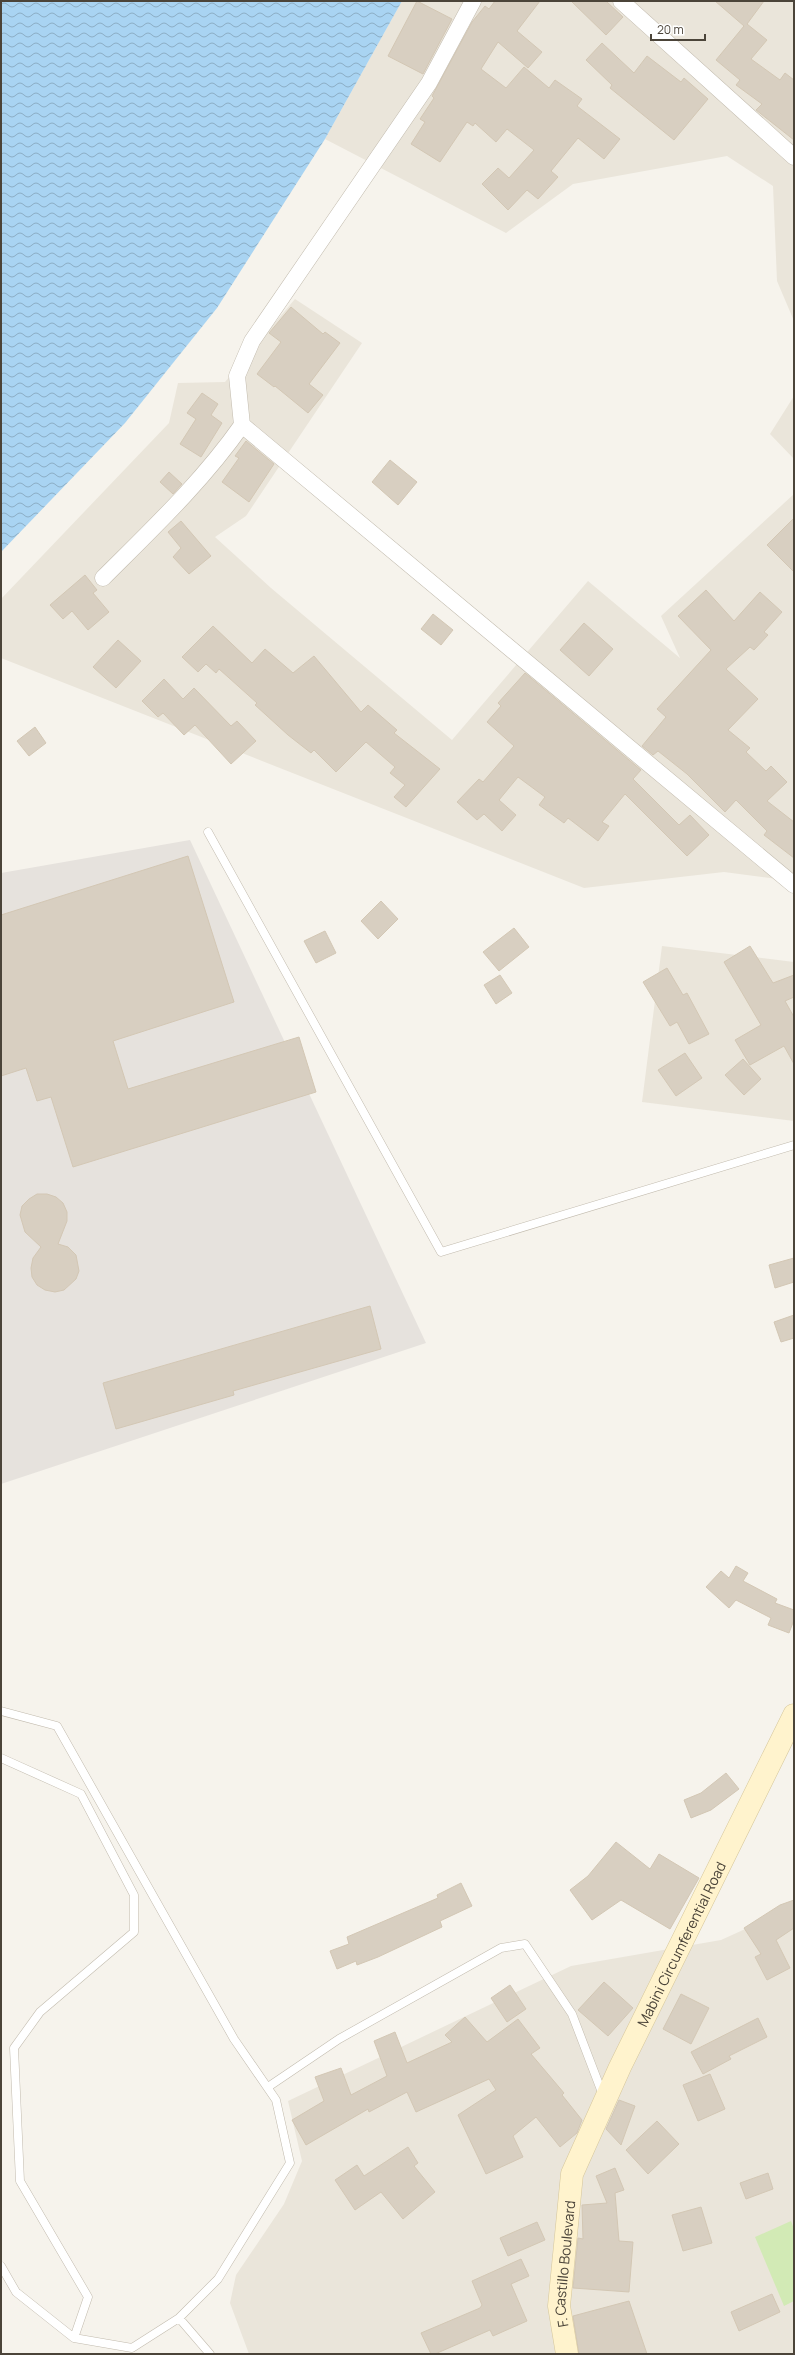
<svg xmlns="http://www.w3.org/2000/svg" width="795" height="2355" font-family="Manrope,sans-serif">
<defs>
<pattern id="water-waves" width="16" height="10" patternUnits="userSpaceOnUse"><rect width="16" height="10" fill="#a9d4f2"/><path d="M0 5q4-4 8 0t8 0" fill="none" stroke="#8caec5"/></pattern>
</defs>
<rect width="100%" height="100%" fill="#f6f3ec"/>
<path fill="#eae5da" d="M402,1H794V321L777,281L773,186L727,156L573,184L506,233L325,139Z
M295,299L362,343L246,516L215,537L271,588L452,740L588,581L680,658L661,616L794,494V881L724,872L584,888L1,658V599L169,423L178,383L225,382Z
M794,396V459L770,434Z
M662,946L794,962V1121L642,1102Z
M794,1907V2354H249L230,2303L236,2275L284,2204L302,2161L288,2101L571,1966L721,1940Z"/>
<path fill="#e6e2dd" d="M190,840L426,1343L1,1484V873Z"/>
<path fill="#d2eab5" d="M791,2221L794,2229V2301L784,2306L755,2237Z"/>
<path fill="url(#water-waves)" d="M1,1H402L325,139L217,308L125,423L1,552Z"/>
<path fill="#d8cfc1" stroke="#d3c7b4" d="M417,1L452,19L423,74L388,56Z
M495,1H540L517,31L542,52L528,68L498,42L481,69L506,88L524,67L549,88L555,80L582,99L577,106L620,139L604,159L578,138L551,171L558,177L538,199L527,190L508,210L482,184L498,168L509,178L534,150L507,129L496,142L475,123L473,126L467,122L440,162L411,144L425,122L420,119L434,98L432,96L472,22L485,6L489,9Z
M571,1H606L623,17L606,35Z
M715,1H764L747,24L767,40L751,59L780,80L785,73L794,80V140L756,110L762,104L736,85L740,80L716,60L744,26Z
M602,43L634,73L647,56L681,82L684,78L708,99L674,140L610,88L612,85L586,60Z
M291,307L323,334L325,332L340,343L309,384L323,395L308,413L275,386L274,387L257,374L281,342L269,333Z
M202,393L218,404L211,415L222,423L201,457L180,444L196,419L187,413Z
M246,441L274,464L249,502L222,482L239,458L235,456Z
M390,460L417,482L398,505L372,482Z
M169,472L182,484L173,494L160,482Z
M794,518V572L767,545Z
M181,521L211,556L189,574L173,557L181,548L168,532Z
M85,575L97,590L93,593L109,612L88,630L72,611L63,619L50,605Z
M706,590L734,621L760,592L782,612L764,632L768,635L754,650L750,647L726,669L758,699L728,730L750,748L746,752L766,771L771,766L787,782L767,801L794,822V858L764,835L767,831L736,800L725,812L687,774L658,751L653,755L642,746L666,717L657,709L711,650L678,616Z
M433,614L453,630L441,645L421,629Z
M584,623L613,649L589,676L560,650Z
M213,626L252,663L265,649L293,673L314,656L361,712L368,705L397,730L394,733L440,769L406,807L394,797L405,785L390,773L395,767L366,742L336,772L314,750L311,753L288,735L255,705L257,703L219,669L216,673L206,664L198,672L182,657Z
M118,640L141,661L116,688L93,667Z
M525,673L641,770L633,779L679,825L690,815L709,835L687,856L625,794L602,822L609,826L598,841L568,818L564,823L539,805L545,797L518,777L499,800L516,815L502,831L484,814L477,820L457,802L479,779L483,782L514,746L487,722L501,706L498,703Z
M164,679L183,699L194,688L231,726L237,721L256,741L231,764L195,725L184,735L163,713L158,717L142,701Z
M35,727L46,743L29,756L17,741Z
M188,856L234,1002L113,1041L128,1089L299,1037L316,1092L73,1167L51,1097L37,1101L26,1068L1,1076V915Z
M381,901L398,919L378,939L361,921Z
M514,928L529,947L499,971L483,952Z
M325,931L336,953L316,963L304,941Z
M750,946L773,983L794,975V997L785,1001L794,1017V1064L784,1046L750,1065L735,1040L761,1025L724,962Z
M667,968L683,995L687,993L709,1034L689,1044L677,1022L670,1026L643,982Z
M500,975L512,993L496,1004L484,985Z
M685,1053L702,1078L676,1096L658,1070Z
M743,1059L761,1079L744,1095L725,1075Z
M37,1194H47L56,1197L63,1203L67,1212V1221L58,1244L68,1247L76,1255L79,1271L76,1279L64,1290L55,1292L45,1290L37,1285L32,1277L31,1268L33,1258L41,1247L25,1232L20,1215L22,1206L29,1199Z
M794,1258V1282L775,1288L769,1265Z
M370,1306L381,1349L233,1391L234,1395L116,1429L103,1383Z
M794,1315V1338L781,1342L774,1322Z
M736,1566L748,1573L743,1581L777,1599L775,1603L794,1610V1620L789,1633L768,1625L771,1618L736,1600L729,1608L706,1587L721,1571L729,1578Z
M726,1773L739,1789L711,1810L691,1818L684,1800L701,1793Z
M616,1842L650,1869L659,1854L699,1878L670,1929L621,1900L592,1920L570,1890L588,1876Z
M461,1883L472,1906L440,1921L442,1927L378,1957L357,1965L356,1961L337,1969L330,1951L349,1944L347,1937L438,1898L437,1895Z
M794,1900V1928L776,1940L790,1968L767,1980L755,1957L761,1954L744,1928L780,1905Z
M604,1982L633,2008L608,2036L578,2010Z
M510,1985L526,2009L507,2022L491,1998Z
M681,1994L709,2008L691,2044L663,2029Z
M465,2017L487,2042L518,2019L540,2048L531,2054L564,2093L562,2095L582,2120L577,2133L560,2147L536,2117L513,2136L523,2157L486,2174L458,2115L496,2090L489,2079L416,2112L407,2092L369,2112L368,2109L306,2145L292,2120L324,2101L315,2077L341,2068L351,2095L387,2076L374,2041L395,2032L407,2063L452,2042L445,2035Z
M758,2018L767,2037L729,2056L731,2059L703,2074L691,2052Z
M710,2074L725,2109L698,2121L683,2085Z
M619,2100L635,2106L621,2145L606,2129Z
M657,2121L679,2144L648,2174L626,2150Z
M408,2147L418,2163L414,2166L435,2192L403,2219L381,2192L355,2210L335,2180L357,2165L364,2176Z
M615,2168L624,2190L615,2193L619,2241L633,2242L629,2292L573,2288L578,2238L583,2239L582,2205L607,2203L596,2176Z
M768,2173L773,2189L746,2199L740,2183Z
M701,2207L712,2243L683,2251L672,2215Z
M537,2222L545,2240L508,2256L500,2238Z
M521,2259L529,2276L511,2284L527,2321L493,2336L490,2330L435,2354H431L421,2333L480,2308L482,2305L472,2281Z
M772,2294L780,2312L739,2331L731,2312Z
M629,2301L647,2354H579L573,2316Z"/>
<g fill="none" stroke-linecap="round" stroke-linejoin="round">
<g stroke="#c2bbae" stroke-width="9">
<path id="service" d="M208,832L441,1252L794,1145
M1,1711L57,1726L234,2039L276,2100L290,2163L218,2279L179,2318L132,2348L74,2338L16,2292L1,2266
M1,1758L81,1794L134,1895V1932L40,2012L14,2048L20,2181L88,2297L74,2338
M268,2087L339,2039L501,1948L525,1944L572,2014L603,2095
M179,2318L210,2354"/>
</g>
<g stroke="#c2bbae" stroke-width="17">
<path id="minor" d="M621,1L794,157
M242,425L794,885
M103,578C152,529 202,482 242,425L237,376L252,341L429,83L473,1"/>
</g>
<g stroke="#d6c79b" stroke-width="23">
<g id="secondary">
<path id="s1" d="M567,2354L559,2306L572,2174L620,2067L794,1715"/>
</g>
</g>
<use href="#service" stroke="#fff" stroke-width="8"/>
<use href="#minor" stroke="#fff" stroke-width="16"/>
<use href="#secondary" stroke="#fff3cd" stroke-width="22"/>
</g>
<g text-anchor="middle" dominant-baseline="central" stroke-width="3" stroke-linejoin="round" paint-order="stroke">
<g font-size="14" fill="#4b4439" stroke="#fff">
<text stroke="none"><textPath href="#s1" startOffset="436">Mabini Circumferential Road</textPath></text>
<text stroke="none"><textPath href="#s1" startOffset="91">F. Castillo Boulevard</textPath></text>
</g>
</g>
<rect width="795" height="2355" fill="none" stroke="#4b4439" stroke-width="4"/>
<path d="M651 34v6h54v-6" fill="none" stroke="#4b4439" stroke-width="2"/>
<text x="657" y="34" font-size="12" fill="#4b4439" stroke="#ffffff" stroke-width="3" paint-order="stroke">20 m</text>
</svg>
